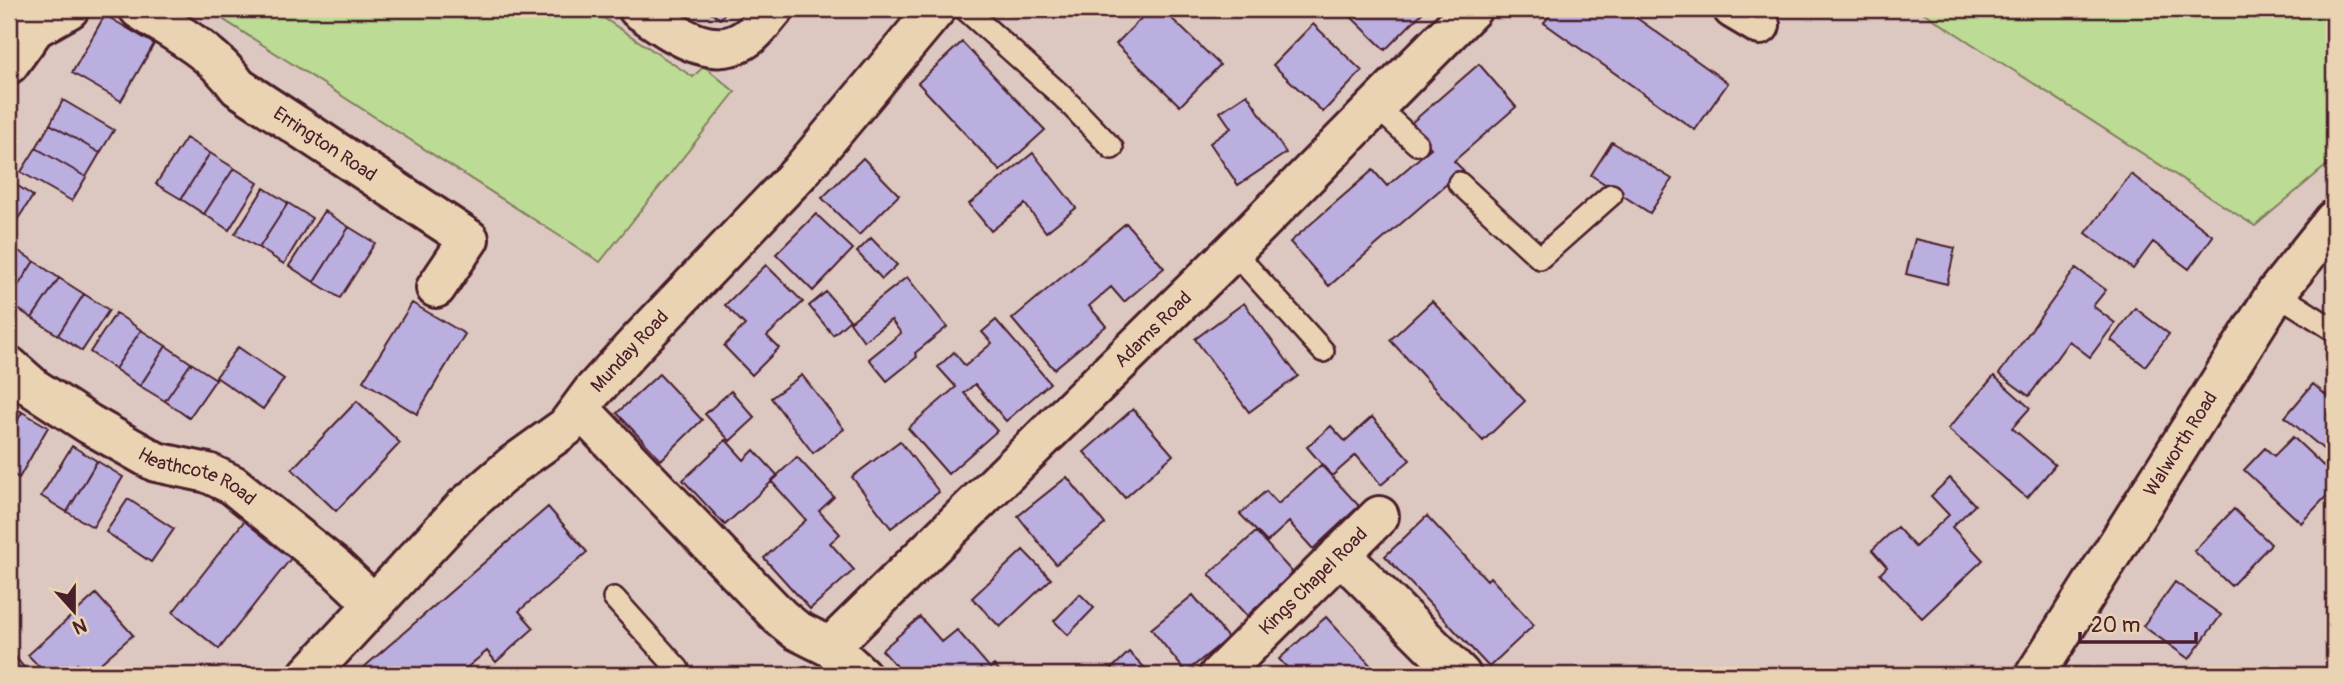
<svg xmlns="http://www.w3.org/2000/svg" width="2343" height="684" font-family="Pangolin,sans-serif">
<rect width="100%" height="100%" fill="#dcc8c0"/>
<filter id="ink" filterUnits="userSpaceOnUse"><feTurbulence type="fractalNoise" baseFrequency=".0143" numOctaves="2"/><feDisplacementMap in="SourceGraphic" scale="14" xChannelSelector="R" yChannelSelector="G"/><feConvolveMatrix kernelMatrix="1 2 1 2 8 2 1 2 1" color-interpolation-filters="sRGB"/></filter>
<g filter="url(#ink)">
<path fill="#bcdb94" stroke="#837d60" stroke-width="2" d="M207,9H590L693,77L704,66L735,92L600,262Z
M1918,9H2334V159L2255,226Z"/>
<path fill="#bbafe0" stroke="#4a1f2b" stroke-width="2" d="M706,9H728L720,19Z
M1150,9H1162L1220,65L1180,106L1116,44Z
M1343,9H1426L1385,50Z
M1554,9H1624L1728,83L1695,130L1544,23Z
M105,15L154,44L121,101L72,73Z
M1313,24L1362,71L1323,112L1273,65Z
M962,42L1045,130L1000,171L918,83Z
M1479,64L1516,107L1454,161L1463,170L1329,286L1290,242L1373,170L1387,186L1431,148L1410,124Z
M1247,94L1286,153L1238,185L1210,143L1231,128L1220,112Z
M63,100L114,130L100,153L50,124Z
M50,124L100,153L86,177L36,148Z
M186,138L210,153L181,199L156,184Z
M1612,142L1672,179L1650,213L1591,175Z
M36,148L86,177L72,201L21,172Z
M210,153L234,168L204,214L181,199Z
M1033,153L1076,208L1046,232L1025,204L991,231L969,204Z
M863,158L899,195L859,235L822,198Z
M234,168L258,183L229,230L204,214Z
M2131,174L2213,236L2189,269L2153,242L2133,269L2086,233Z
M9,180L33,196L13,226L9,223Z
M264,188L288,203L259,248L235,234Z
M288,203L312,218L284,264L259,248Z
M324,211L349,227L314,282L289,266Z
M816,214L853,249L813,291L776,254Z
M1126,223L1164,268L1124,302L1111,287L1089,306L1106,326L1054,369L1012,319Z
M349,227L375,243L340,298L314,282Z
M871,238L897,265L882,279L857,252Z
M1915,239L1955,248L1947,284L1906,274Z
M9,245L34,261L9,300Z
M34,261L59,278L32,318L9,303V300Z
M766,265L803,302L767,336L779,348L752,375L724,346L745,325L725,305Z
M2076,268L2106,290L2093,306L2115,323L2090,357L2069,341L2029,396L1999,374Z
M907,277L947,327L915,353L917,357L887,381L869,359L901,333L891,320L864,341L850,322Z
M59,278L84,294L58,335L32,318Z
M826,292L850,320L833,335L809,306Z
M84,294L109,310L82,351L58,335Z
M1432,301L1525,401L1483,441L1390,340Z
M412,303L465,334L417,414L363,381Z
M1244,303L1298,376L1249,412L1195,339Z
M2135,308L2169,334L2145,366L2111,340Z
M116,313L141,330L115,369L90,352Z
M996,320L1050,383L1006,421L975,384L964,393L997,431L948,474L908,428L956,387L938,367L954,352L965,366L992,343L982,332Z
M141,330L166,346L140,386L115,369Z
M166,346L191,363L165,401L140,386Z
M238,347L284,379L263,409L216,377Z
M191,363L216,379L189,418L165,401Z
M659,374L702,420L661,460L617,413Z
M802,375L844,429L813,453L771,398Z
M1994,376L2030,408L2012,428L2055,465L2027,498L1948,429Z
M2313,384L2334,402V458L2285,417Z
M731,391L755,418L730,441L705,414Z
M357,401L400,443L336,511L292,469Z
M9,405L22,412L9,436Z
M1133,409L1173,455L1125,498L1084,452Z
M22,412L48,427L19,478L9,472V436Z
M1372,417L1410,460L1381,485L1356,455L1332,476L1307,447L1331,426L1345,441Z
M2293,437L2334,476V488L2301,523L2244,470L2265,448L2274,456Z
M726,440L744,460L754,450L778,476L725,525L683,480Z
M900,441L939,492L891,528L852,477Z
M72,446L97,461L67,512L41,496Z
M797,457L834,497L819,511L840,534L830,543L854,570L810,609L764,558L806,520L771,481Z
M97,461L123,477L93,527L67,512Z
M1321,465L1359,506L1313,549L1289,522L1267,542L1240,514L1266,491L1278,504Z
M1067,477L1105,524L1056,564L1018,516Z
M1950,478L1975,505L1952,527L1983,560L1922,618L1880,574L1887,567L1872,550L1897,527L1915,547L1949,515L1931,496Z
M128,499L174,529L151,562L106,532Z
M548,507L587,552L519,611L534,628L496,662L487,651L458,675H355Z
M2234,509L2271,544L2231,586L2194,551Z
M1427,516L1487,580L1490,577L1534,625L1489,667L1385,556Z
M245,520L292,557L219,649L173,612Z
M1256,532L1293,573L1247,616L1209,574Z
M1023,550L1051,579L1000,627L972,598Z
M2175,582L2221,615L2189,659L2143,626Z
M96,594L133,635L87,675L77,664L64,675H47L28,655Z
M1080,594L1094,608L1068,635L1054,621Z
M1193,595L1228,638L1186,672L1151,629Z
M920,617L942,642L957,630L990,668L994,665L1003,675H904L882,650Z
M1326,617L1374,669L1366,675H1294L1279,659Z
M1129,652L1152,675H1105Z
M13,654L30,675H9V657Z"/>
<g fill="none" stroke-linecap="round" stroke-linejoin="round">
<g stroke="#4a1f2b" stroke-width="26">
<path id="service" d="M965,9L1063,97L1112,148
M9,10L35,28
M1376,106L1417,144
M1459,183L1540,258L1611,195
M1233,251L1323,351
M2276,293L2334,330
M614,598L678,669L679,675"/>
</g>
<g stroke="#4a1f2b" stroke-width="44">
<g id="minor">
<path id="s1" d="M139,9C174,32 213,51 238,87L469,239L436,288"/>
<path d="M638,9C671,31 714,67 752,34C760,27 767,17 774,9"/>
<path d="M1733,9L1760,25"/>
<path d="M9,64L35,28L69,9"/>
<path id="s2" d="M9,366L35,389L89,424L156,462L208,473L233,485L336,568L374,604"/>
<path d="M581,410L780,617L796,630L830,647L861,675"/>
<path d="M1340,554L1461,675"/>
<path id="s3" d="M830,647L1233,251L1472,9"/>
<path id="s4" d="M308,675L464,507L513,465L566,427L592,392L636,344L800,172L936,9"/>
<path id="s5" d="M1219,675L1379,516"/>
</g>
</g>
<g stroke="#4a1f2b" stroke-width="44">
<g id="tertiary">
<path id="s6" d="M2035,675L2276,293L2334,220"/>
</g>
</g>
<use href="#service" stroke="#ead3b3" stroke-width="21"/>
<use href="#minor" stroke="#ead3b3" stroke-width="38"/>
<use href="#tertiary" stroke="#ead3b3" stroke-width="38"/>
</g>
</g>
<g text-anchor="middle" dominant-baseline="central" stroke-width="7" stroke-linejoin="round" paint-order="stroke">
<g font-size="19" fill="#4a1f2b" stroke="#ead3b3">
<text stroke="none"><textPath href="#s1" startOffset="231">Errington Road</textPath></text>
<text stroke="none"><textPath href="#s3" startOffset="453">Adams Road</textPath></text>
<text stroke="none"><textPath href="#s4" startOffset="458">Munday Road</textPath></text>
<text stroke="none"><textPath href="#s6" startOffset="273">Walworth Road</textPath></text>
<text stroke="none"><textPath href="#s2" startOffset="220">Heathcote Road</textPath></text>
<text stroke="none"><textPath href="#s5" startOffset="133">Kings Chapel Road</textPath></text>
</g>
</g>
<rect width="2343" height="684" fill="none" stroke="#ead3b3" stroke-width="35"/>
<rect x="18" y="18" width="2308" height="649" fill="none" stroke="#4a1f2b" stroke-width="2.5" filter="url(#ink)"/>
<g transform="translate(74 611) rotate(159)" stroke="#ead3b3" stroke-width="5" paint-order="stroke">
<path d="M0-5L12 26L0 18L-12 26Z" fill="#4a1f2b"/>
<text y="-10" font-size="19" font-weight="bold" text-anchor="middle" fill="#4a1f2b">N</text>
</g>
<path d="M2080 632v10h116v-10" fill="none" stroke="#4a1f2b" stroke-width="3.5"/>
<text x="2091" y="632" font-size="21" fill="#4a1f2b" stroke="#ead3b3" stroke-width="5" paint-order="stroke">20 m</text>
</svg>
